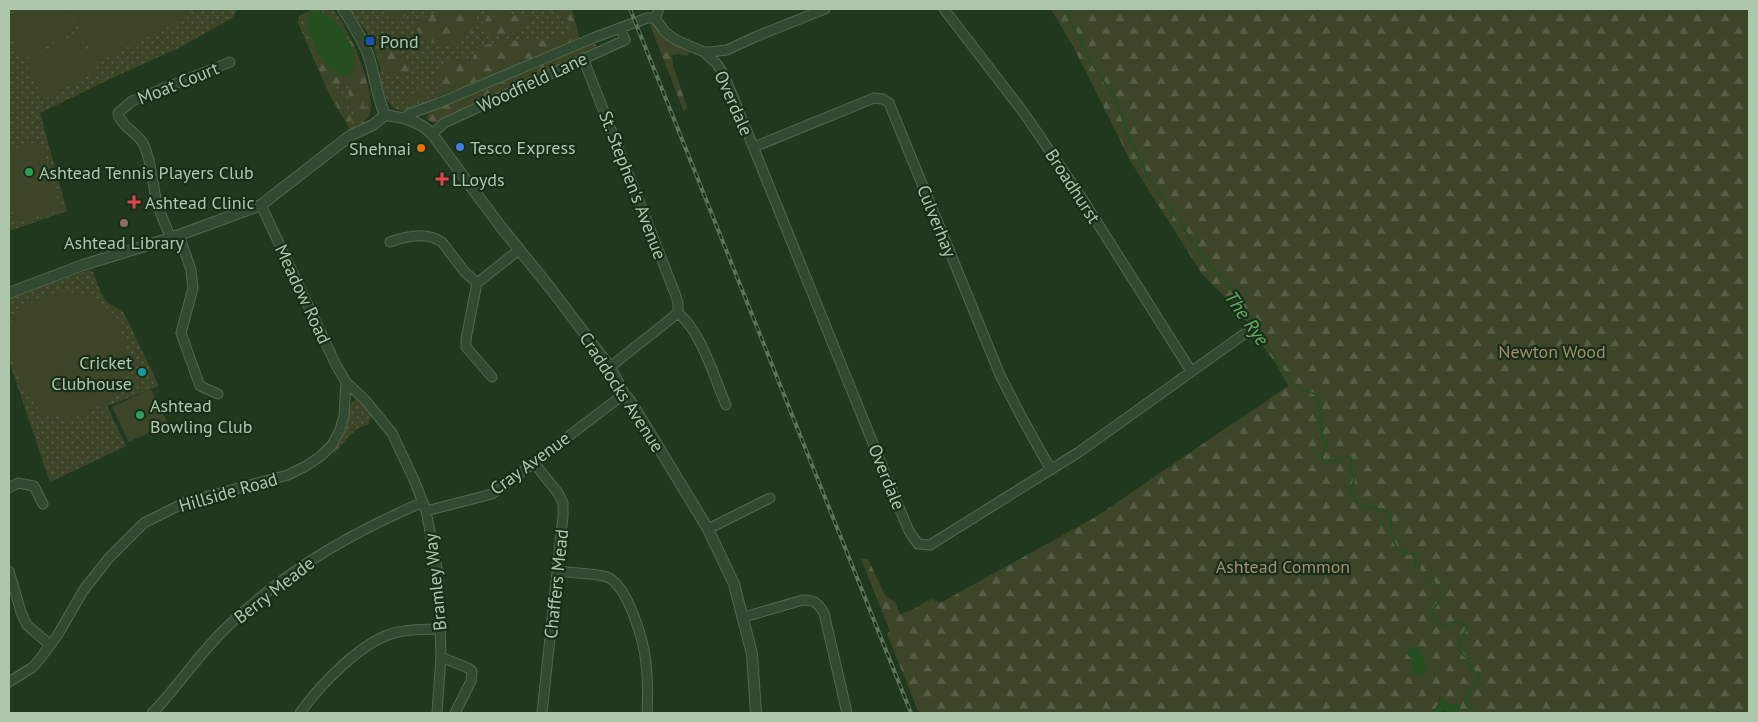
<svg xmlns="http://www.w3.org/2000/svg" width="1758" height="722" font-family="'PT Sans',sans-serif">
<defs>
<pattern id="green-dots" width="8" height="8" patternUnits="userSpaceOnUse" patternTransform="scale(1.25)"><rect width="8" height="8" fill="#3d4529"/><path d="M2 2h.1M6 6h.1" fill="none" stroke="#565e45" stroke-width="1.8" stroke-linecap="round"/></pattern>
<pattern id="forest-firs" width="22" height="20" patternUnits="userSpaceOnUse" patternTransform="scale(1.25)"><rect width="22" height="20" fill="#3d4529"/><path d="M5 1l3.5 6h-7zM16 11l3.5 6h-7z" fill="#565e45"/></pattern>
</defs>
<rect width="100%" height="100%" fill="#20391e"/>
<path fill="url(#green-dots)" d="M9,9H238L232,18L181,47L110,79L40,113L67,211L9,231Z
M313,9H334C340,19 346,29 351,39C359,54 375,98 370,113C367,120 360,126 354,130L350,129L331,98L298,23L299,16Z
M349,9H572L579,37L575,42L439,96L418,109L408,112L395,109L386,99L379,77L381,70L374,48L367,32Z
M89,270L93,272L101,293L107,302L124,313L159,386L107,406L126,446L50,482L9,361V298Z
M356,399L361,401L372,413L368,425C352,427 344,444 333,455L348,421L350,405Z"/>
<path fill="url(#forest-firs)" d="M386,9H411L403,18L389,17Z
M439,9H480L471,33L447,47L423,38L414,26Z
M494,9L508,11L515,16L530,12L534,19C521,36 504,35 485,34C482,23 487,16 494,9Z
M556,9H572L579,37L575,42L439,96L436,78C447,61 450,57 471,63L478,47L505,40L537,42L564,35L572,28L568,19Z
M1051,9H1749V713H1728L1717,711L1716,713H1456L1461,706L1459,704L1449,705L1445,703L1444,699L1439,698V703L1434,710L1425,713H919L887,634L890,631L861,559H868L885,595L895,602L900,614L910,611L931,599L940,603L1094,518L1288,386L1276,364L1236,308L1202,274L1131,162L1074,48Z
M655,23L691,51L687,56L679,54L672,55L673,65L687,107L684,112L650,25Z
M348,41H352L363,69L370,96V100L364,101L363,106L367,108L370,115L364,121H359L353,115C353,101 347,99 348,85L345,84L341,87L322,77L311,52H317L330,70L351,46Z
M592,42L596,45V49L437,122H431L426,118L429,112L438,107Z
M393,47L400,57L408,64L409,71L401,76H384L378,55L384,49Z
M326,87C340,89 354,116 352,129H350Z
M423,91L428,95L425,100L409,108L406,103L408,96Z"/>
<path fill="#3d4529" d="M21,9H66L77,30L23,59L9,32V15Z
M70,9H184L188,17L96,63Z
M78,33L98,71L44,99L24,61Z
M40,141L61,210L16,222L9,194V150Z
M61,292L81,293L97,299L114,316L126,345V376L115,396L95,409L68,418L42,413L26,394L12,360L9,345V329L17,313L40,297Z
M151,389L168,423L129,442L112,407Z"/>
<path fill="#254e21" d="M314,9C339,17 358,46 354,71L343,76L330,70L317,52L307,31V16Z
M1417,646L1423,656L1427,671L1425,674L1418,675L1412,672L1411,667L1413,661L1406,653L1407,649Z
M1440,696H1442C1447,705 1449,706 1459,704L1461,705L1456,713H1448L1444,711L1437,713H1425L1434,710L1439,703Z"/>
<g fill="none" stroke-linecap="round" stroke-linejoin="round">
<path stroke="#254e21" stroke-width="2" d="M1064,9L1091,62L1116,100L1129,137L1147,175L1207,263C1220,274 1237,296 1246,311C1248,315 1249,321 1252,325C1256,333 1263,339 1268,347C1282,367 1288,388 1316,394L1323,439L1326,443L1325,450L1321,454L1323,461L1326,463L1347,457L1351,458L1350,470L1354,478L1351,495L1362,507L1386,510L1391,519V534L1397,549L1409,554H1414L1415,565L1420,570
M1430,578L1441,591L1439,602L1432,610C1433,625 1440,631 1454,622L1467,626L1458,650L1469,660V665L1478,675L1479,679C1475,684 1462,697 1466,705C1466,706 1472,710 1473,711V713"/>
<g stroke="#51684f" stroke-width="11">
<path id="minor" d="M944,9L1024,113L1081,197L1191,371
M655,18L665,32L676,40L704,52H710L727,50L755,37L825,9
M655,18L659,9
M704,52L717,64L725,77L889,483L909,531L918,544L930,545L1079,452L1244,334
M583,58L676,296L678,303V313C701,331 714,377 726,405
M403,118L409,114L439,103L593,38L647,18H655
M432,134L444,123L625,40L620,28
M754,147L874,98L883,99L889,103L1000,375L1021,416L1051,470
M261,205L336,365L346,382L365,400L392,433L415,482L426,511L437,568L439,597L441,657L437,713
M179,235L191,270L193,288L181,333L200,386L218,394
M171,238C166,226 160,214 157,202C152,183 152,163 144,145C138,133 120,126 118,113L132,101L230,62
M390,242C406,236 426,231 442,242L464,271L477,283
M610,367L678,313
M492,377L466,347V339L477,283L519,250
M534,463L558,493L563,503V516L542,713
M9,488L18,483L34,486L43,504
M426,511L492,494L498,490L624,394
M708,529L770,498
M9,571L21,612L27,625L49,644
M557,571C570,573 596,573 607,577C628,585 644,642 646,663C648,680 648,696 647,713
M744,617L803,600C814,600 818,603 824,613L847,713
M441,657L468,668L472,671L471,681L455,713
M9,682L33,667L39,660L57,636L83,591L108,559L144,523L186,502L288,475L306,466L321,456L332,445L340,430L344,416L346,382
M152,713C158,708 164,700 170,693C187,673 203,651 222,632C281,573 347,535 423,502
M300,713C320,685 363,639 398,632C412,629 427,629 441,629"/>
</g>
<g stroke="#51684f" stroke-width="12">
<path id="tertiary" d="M343,9C352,23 362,38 368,54C375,74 376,95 385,115
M385,115C404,118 418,120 432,134L501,227L551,289L610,367L624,394L631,402L708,529L734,584L752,654L756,713
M9,293L83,265L171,238L261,205L351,135L373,125L385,115"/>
</g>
<use href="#minor" stroke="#334a32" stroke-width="9"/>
<use href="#tertiary" stroke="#334a32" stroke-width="10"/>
<g stroke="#5a7658" stroke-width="4">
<path id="rail" d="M630,9L911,713"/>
</g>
<use href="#rail" stroke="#192e18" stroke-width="2" stroke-dasharray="5.5" stroke-linecap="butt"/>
</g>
<rect fill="#1a4fb4" stroke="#192e18" stroke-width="2" x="365" y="36" width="10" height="10" rx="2.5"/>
<circle fill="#3f7fe0" stroke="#192e18" stroke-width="2" cx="460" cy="147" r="5"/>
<circle fill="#e8710a" stroke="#192e18" stroke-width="2" cx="421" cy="148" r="5"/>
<g fill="#2e9e5b" stroke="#192e18" stroke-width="2">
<circle cx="29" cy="172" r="5"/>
<circle cx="140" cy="415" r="5"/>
</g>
<g fill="#e0444e" stroke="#192e18" stroke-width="2">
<path d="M439.5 171.5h5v5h5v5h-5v5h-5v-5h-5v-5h5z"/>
<path d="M131.5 194.5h5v5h5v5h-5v5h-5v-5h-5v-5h5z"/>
</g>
<circle fill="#8d6e63" stroke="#192e18" stroke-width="2" cx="124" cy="223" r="5"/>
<circle fill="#0f9aa8" stroke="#192e18" stroke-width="2" cx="142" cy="372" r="5"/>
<g text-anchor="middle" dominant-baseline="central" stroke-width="4.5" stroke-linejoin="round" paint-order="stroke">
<g font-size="18" fill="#adc7ac" stroke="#192e18" text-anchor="start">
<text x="380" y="41">Pond</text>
<text x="470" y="147">Tesco Express</text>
<text x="411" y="148" text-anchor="end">Shehnai</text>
<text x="39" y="172">Ashtead Tennis Players Club</text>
<text x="452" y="179">LLoyds</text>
<text x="145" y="202">Ashtead Clinic</text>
<text x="124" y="242" text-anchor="middle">Ashtead Library</text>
<text x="132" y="362" text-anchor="end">Cricket<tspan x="132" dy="21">Clubhouse</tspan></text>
<text x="150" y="405">Ashtead<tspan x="150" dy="21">Bowling Club</tspan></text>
</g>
<g font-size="18" fill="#adc7ac" stroke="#192e18">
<text transform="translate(532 82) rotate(-25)">Woodfield Lane</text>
<text transform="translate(178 83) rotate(-22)">Moat Court</text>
<text transform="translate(734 103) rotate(66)">Overdale</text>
<text transform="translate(633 185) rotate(69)">St. Stephen's Avenue</text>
<text transform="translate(1073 186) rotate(57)">Broadhurst</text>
<text transform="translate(937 221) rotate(68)">Culverhay</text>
<text transform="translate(303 294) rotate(65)">Meadow Road</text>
<text transform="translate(622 392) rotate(57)">Craddocks Avenue</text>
<text transform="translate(530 463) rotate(-36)">Cray Avenue</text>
<text transform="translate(887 477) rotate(68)">Overdale</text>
<text transform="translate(228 492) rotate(-16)">Hillside Road</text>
<text transform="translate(435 582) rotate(-96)">Bramley Way</text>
<text transform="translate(556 584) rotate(-84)">Chaffers Mead</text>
<text transform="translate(274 590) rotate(-38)">Berry Meade</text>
</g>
<g font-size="18" fill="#a38e71" stroke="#192e18">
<text x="1552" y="351">Newton Wood</text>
<text x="1283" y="566">Ashtead Common</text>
</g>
<g font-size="19" font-style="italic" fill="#67aa61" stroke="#192e18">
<text transform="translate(1247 318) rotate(55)">The Rye</text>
</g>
</g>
<rect width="1758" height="722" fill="none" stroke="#adc7ac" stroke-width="20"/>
</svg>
